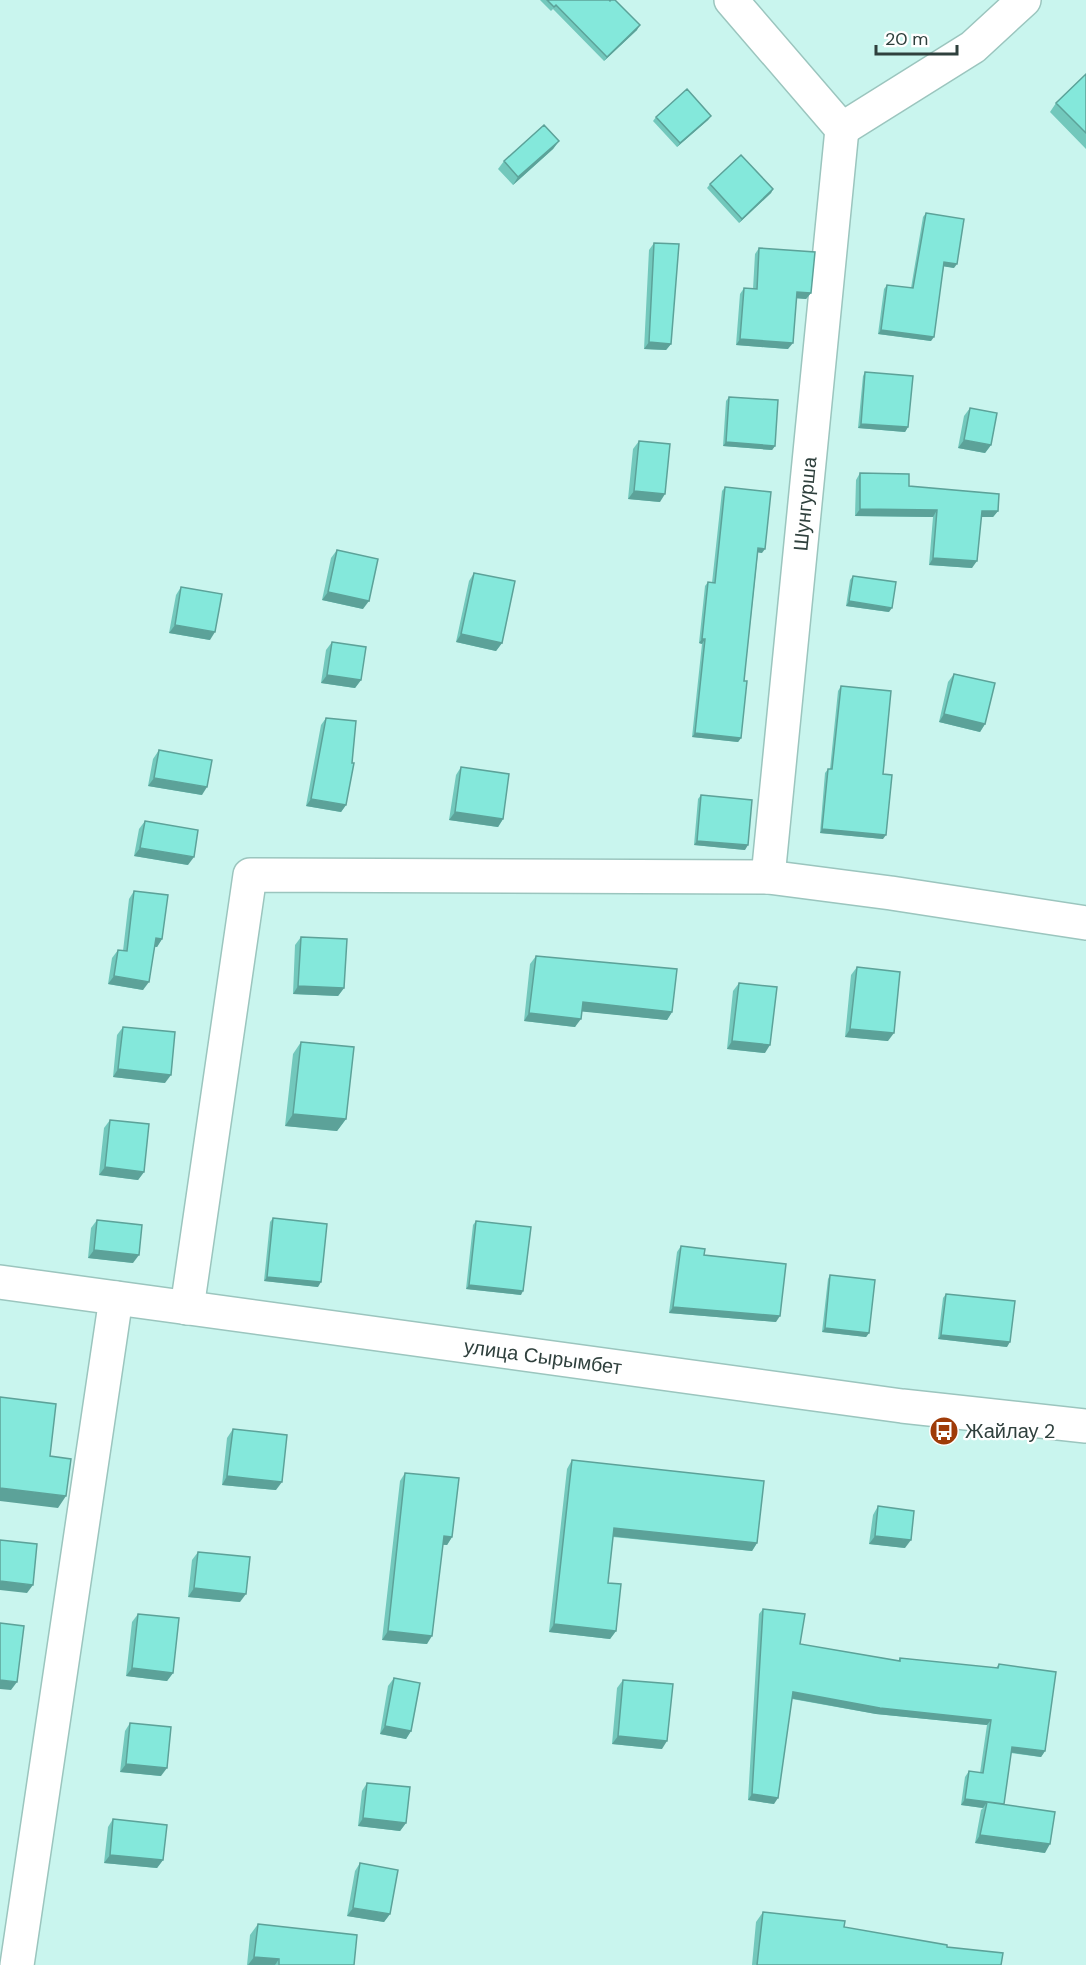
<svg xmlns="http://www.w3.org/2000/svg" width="1086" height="1965" font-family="'DM Sans',sans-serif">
<rect width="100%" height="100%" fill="#c9f5ee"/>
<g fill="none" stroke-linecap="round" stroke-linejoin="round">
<g stroke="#9bc5be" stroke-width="36">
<g id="minor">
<path d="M731,0L842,129"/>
<path d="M842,129L973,47L1024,0"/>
<path id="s1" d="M768,877L842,129"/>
<path id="s2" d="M0,1282L902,1406L1086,1426"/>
<path d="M187,1308L250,875L768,877L891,893L1086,923"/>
<path d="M17,1965L116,1298"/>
</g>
</g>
<use href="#minor" stroke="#fff" stroke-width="33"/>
</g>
<path fill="#72c8bc" d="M540,0H609L637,30L604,61L553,9L551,11Z
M1086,74V149L1050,112L1056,103Z
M711,116L708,120L677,147L653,121L656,117Z
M559,141L553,149L513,185L498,169L504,161Z
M710,184L773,189L771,193L739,223L707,188Z
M926,213L954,268L944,266L931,341L878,334L884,289L887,285L911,288L923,217Z
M654,243L671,344L666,350L644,349L649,250Z
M759,248L811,293L806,299L796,298L788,349L736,345L740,294L744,288L753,289L755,254Z
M865,372L908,427L905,432L858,428L863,376Z
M729,397L775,446L772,450L723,446L726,401Z
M970,408L991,445L985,453L958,448L964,416Z
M639,441L660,502L628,499L633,449Z
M860,473L998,511L993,517H981L972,568L929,565L933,517L855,516L856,480Z
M725,487L762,553L758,552L744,681L741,738L738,742L692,737L702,644L699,643L705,586L708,582L712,583L722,491Z
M337,550L363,609L322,600L331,558Z
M474,573L502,643L496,651L456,642L469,581Z
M853,576L889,612L846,606L850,580Z
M181,587L210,640L169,633L176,595Z
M332,642L361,680L355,688L321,683L326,650Z
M954,674L985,724L980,732L939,722L948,682Z
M841,686L883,774V839L820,833L825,773L828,769H830L838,691Z
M326,718L346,805L341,812L306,806L321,725Z
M159,750L202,795L148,786L153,759Z
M461,767L503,819L498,827L449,820L456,775Z
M701,795L745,850L694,845L698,799Z
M145,821L188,865L134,856L139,829Z
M134,891L162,939L157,947H155L143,990L108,984L112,958L118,950L123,951L129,899Z
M301,937L344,988L338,996L293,994L295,945Z
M536,956L672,1012L667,1020L582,1011L575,1027L524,1021L530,964Z
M857,967L888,1041L845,1037L851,975Z
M739,983L765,1053L727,1049L733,991Z
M123,1027L165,1083L113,1077L117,1035Z
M301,1042L346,1119L337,1131L285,1126L293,1054Z
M110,1120L144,1172L138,1180L99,1175L104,1128Z
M273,1218L318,1287L264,1281L270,1222Z
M97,1220L133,1263L88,1258L91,1228Z
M476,1221L521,1295L466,1289L473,1225Z
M681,1246L704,1255L776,1322L669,1313L677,1252Z
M830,1275L869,1333L866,1337L822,1332L828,1279Z
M946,1294L1007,1347L938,1339L943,1298Z
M233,1429L276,1490L222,1485L227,1438Z
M572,1460L757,1543L752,1551L613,1537L608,1583L616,1631L610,1639L549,1632L567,1469Z
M405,1473L452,1537L447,1545H443L427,1644L382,1640L400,1481Z
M878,1506L905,1548L869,1544L873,1515Z
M198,1552L240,1602L188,1597L192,1560Z
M763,1609L800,1644L898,1661L900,1658L996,1668L999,1664L1045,1751L1041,1757L1011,1753L1004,1804L1045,1853L975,1843L981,1810L983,1808L961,1805L965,1777L969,1771L980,1773L987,1725L876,1714L792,1699L774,1804L748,1800L759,1614Z
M138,1614L173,1673L167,1681L126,1676L132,1622Z
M394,1678L411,1731L406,1739L380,1734L388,1686Z
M623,1680L662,1749L612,1744L617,1688Z
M130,1723L161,1776L120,1772L125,1731Z
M367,1783L406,1823L400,1831L358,1826L362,1791Z
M113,1819L163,1860L157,1868L104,1863L108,1827Z
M360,1863L390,1914L384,1922L347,1916L355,1871Z
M763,1912L947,1947L1001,1965H752L756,1922Z
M258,1924L354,1965H247L250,1935Z"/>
<path fill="#5ca299" d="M640,25L637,30L604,61L607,57Z
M711,116L708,120L677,147L680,143Z
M559,141L553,149L513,185L518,177Z
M773,189L771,193L739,223L742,219Z
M944,262L957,264L954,268L941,266Z
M797,292L811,293L806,299L793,298Z
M881,330L934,337L931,341L878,334Z
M740,339L793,343L788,349L736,345Z
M649,342L671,344L666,350L644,349Z
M861,424L908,427L905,432L858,428Z
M964,440L991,445L985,453L958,448Z
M726,442L775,446L772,450L723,446Z
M634,491L665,494L660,502L628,499Z
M860,509L937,510L933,517L855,516Z
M982,511H998L993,517H977Z
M758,548L765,549L762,553L755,552Z
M933,558L977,561L972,568L929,565Z
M328,592L369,601L363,609L322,600Z
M849,601L892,608L889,612L846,606Z
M175,625L215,632L210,640L169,633Z
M461,634L502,643L496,651L456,642Z
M702,639H705L702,644L699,643Z
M327,675L361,680L355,688L321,683Z
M944,714L985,724L980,732L939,722Z
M695,733L741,738L738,742L692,737Z
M154,778L207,787L202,795L148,786Z
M311,799L346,805L341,812L306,806Z
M455,812L503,819L498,827L449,820Z
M822,829L886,835L883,839L820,833Z
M697,841L748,845L745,850L694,845Z
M140,848L194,857L188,865L134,856Z
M156,938L162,939L157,947L151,946Z
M114,976L149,982L143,990L108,984Z
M298,986L344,988L338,996L293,994Z
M583,1002L672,1012L667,1020L577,1011Z
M529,1013L581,1019L575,1027L524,1021Z
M850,1029L894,1033L888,1041L845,1037Z
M732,1041L770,1045L765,1053L727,1049Z
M118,1069L171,1075L165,1083L113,1077Z
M293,1114L346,1119L337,1131L285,1126Z
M105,1167L144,1172L138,1180L99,1175Z
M94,1250L139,1255L133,1263L88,1258Z
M267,1277L321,1282L318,1287L264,1281Z
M469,1285L523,1291L521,1295L466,1289Z
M673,1307L780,1316L776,1322L669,1313Z
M825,1328L869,1333L866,1337L822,1332Z
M941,1335L1010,1342L1007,1347L938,1339Z
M227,1476L282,1482L276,1490L222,1485Z
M0,1488L66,1496L58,1508L0,1501Z
M614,1528L757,1543L752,1551L609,1536Z
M444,1536L452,1537L447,1545L438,1544Z
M875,1536L911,1540L905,1548L869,1544Z
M0,1581L33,1585L27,1593L0,1590Z
M194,1588L246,1594L240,1602L188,1597Z
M554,1624L616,1631L610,1639L549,1632Z
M388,1631L432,1636L427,1644L382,1640Z
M132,1668L173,1673L167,1681L126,1676Z
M0,1680L17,1682L11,1690L0,1689Z
M793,1692L991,1720L987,1725L876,1714L789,1698Z
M385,1726L411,1731L406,1739L380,1734Z
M618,1736L667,1741L662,1749L612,1744Z
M1012,1747L1045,1751L1041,1757L1008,1752Z
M126,1764L167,1768L161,1776L120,1772Z
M752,1794L778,1798L774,1804L748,1800Z
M965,1799L987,1802L983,1808L961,1805Z
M363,1818L406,1823L400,1831L358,1826Z
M980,1835L1050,1844L1045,1853L975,1843Z
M110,1855L163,1860L157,1868L104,1863Z
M353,1908L390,1914L384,1922L347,1916Z
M254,1957L279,1959L275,1965H248Z"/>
<path fill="#84e8db" stroke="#5ca299" stroke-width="1.5" d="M547,0H609L610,1L611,0H615L640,25L607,57L556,5L554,7Z
M1086,74V133L1056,103Z
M687,89L711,116L680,143L656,117Z
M544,125L559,141L518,177L504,161Z
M741,155L773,189L742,219L710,184Z
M926,213L964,219L957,264L944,262L934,337L881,330L887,285L913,288Z
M654,243L679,244L671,344L649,342Z
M759,248L815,252L811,293L797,292L793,343L740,339L744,288L757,289Z
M865,372L913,376L908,427L861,424Z
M729,397L778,400L775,446L726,442Z
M970,408L997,413L991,445L964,440Z
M639,441L670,444L665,494L634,491Z
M860,473L909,474V486L999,494L998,511H982L977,561L933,558L937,510L860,509Z
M725,487L771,492L765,549L758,548L744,681H747L741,738L695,733L705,639H702L708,582L715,583Z
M337,550L378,559L369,601L328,592Z
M474,573L515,581L502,643L461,634Z
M853,576L896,582L892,608L849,601Z
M181,587L222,594L215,632L175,625Z
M332,642L366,647L361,680L327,675Z
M954,674L995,683L985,724L944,714Z
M841,686L891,691L883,774L892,775L886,835L822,829L828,769H832Z
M326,718L356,721L352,763H354L346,805L311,799Z
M159,750L212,760L207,787L154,778Z
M461,767L509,774L503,819L455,812Z
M701,795L752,800L748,845L697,841Z
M145,821L198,830L194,857L140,848Z
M134,891L168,895L162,939L156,938L149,982L114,976L118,950L127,951Z
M301,937L347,939L344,988L298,986Z
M536,956L677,969L672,1012L583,1002L581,1019L529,1013Z
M857,967L900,972L894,1033L850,1029Z
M739,983L777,987L770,1045L732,1041Z
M123,1027L175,1032L171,1075L118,1069Z
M301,1042L354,1047L346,1119L293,1114Z
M110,1120L149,1124L144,1172L105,1167Z
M273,1218L327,1224L321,1282L267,1277Z
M97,1220L142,1225L139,1255L94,1250Z
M476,1221L531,1227L523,1291L469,1285Z
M681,1246L705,1249L704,1255L786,1264L780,1316L673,1307Z
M830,1275L875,1280L869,1333L825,1328Z
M946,1294L1015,1301L1010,1342L941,1335Z
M0,1397L56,1404L50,1456L71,1459L66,1496L0,1488Z
M233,1429L287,1435L282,1482L227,1476Z
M572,1460L764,1481L757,1543L614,1528L608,1583L621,1584L616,1631L554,1624Z
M405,1473L459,1478L452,1537L444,1536L432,1636L388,1631Z
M878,1506L914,1511L911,1540L875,1536Z
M0,1540L37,1544L33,1585L0,1581Z
M198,1552L250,1557L246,1594L194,1588Z
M763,1609L805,1614L800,1644L900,1661V1658L998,1668L999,1664L1056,1672L1045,1751L1012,1747L1004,1804L965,1799L969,1771L983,1773L991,1720L880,1708L793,1692L778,1798L752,1794Z
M138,1614L179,1618L173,1673L132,1668Z
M0,1623L24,1626L17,1682L0,1680Z
M394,1678L420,1683L411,1731L385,1726Z
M623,1680L673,1684L667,1741L618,1736Z
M130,1723L171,1727L167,1768L126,1764Z
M367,1783L410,1787L406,1823L363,1818Z
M987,1802L1055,1812L1050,1844L980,1835Z
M113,1819L167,1825L163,1860L110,1855Z
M360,1863L398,1870L390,1914L353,1908Z
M763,1912L845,1921L844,1927L947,1945V1947L1003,1953L1001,1965H757Z
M258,1924L357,1935L354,1965H279V1959L254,1957Z"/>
<defs>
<g id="bus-disc" transform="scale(1.5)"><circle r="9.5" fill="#9f3b08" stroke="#fff"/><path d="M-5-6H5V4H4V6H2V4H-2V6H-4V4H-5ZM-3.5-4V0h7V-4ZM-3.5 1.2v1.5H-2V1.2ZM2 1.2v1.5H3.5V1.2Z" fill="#fff"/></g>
</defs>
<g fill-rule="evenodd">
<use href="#bus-disc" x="944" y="1431"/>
</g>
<g text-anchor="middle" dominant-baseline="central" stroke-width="4.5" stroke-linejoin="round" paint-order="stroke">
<g font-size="20" fill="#2f403d" stroke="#fff">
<text stroke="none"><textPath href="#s1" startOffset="375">Шунгурша</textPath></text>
<text stroke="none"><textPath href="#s2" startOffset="548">улица Сырымбет</textPath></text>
</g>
<g font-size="20" fill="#2f403d" stroke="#fff" text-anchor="start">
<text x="965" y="1431">Жайлау 2</text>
</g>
</g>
<path d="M876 45v9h81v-9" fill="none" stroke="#2f403d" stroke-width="3"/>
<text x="885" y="45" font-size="18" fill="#2f403d" stroke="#ffffff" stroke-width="4.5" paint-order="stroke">20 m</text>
</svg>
